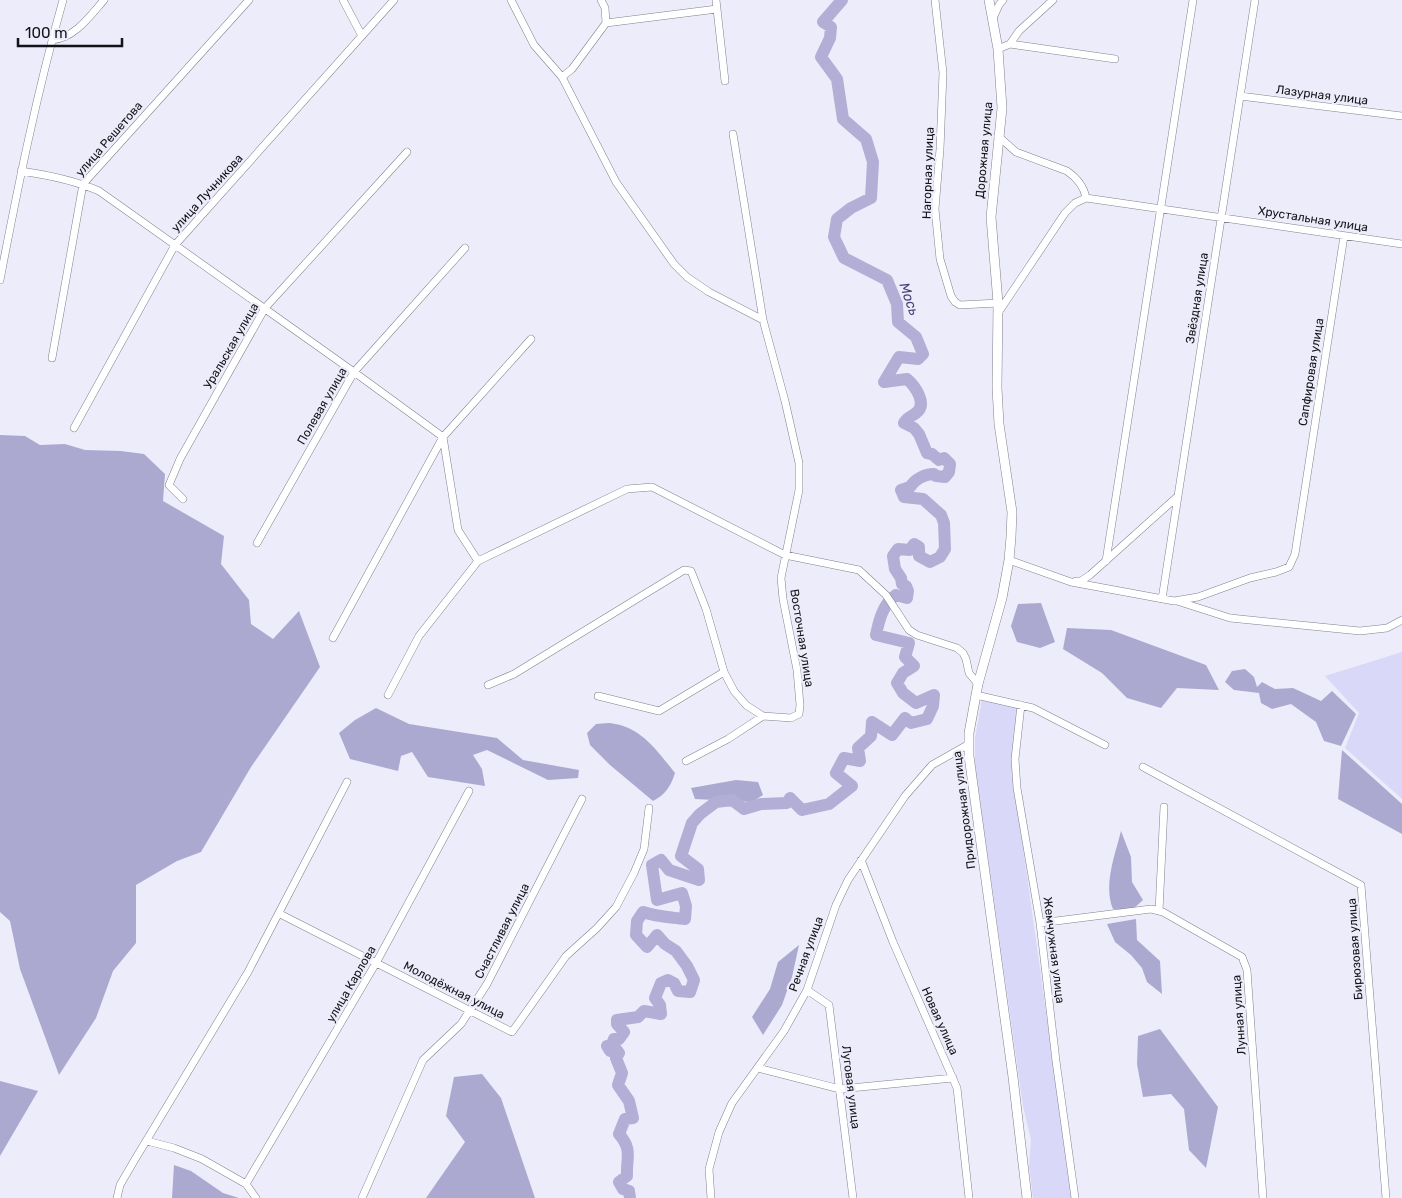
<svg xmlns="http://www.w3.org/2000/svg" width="1402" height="1198" font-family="Rubik,sans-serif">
<rect width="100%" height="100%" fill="#edecfb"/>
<path fill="#dad8f8" d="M1402,652V799L1345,748L1359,713L1325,676Z
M982,699L1017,707L1018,712L1017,804L1072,1198H1033L1029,1166L1031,1140L1023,1106L975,766V738Z"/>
<path fill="#aca9d0" d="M0,435L25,436L40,445L65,444L85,450L121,451L144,454L165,474L163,501L224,536L221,564L249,600L251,624L273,639L299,611L320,667L251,767L201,852L177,861L136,885V943L113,971L96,1018L59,1075L20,969L10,921L0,912Z
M1041,603L1055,642L1040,648L1017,642L1011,626L1018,604Z
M1067,628L1111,630L1206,665L1219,690L1177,688L1161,708L1127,698L1102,673L1063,649Z
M1245,669L1254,677L1257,687L1262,682L1275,689L1293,688L1321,701L1332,691L1356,714L1341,746L1324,741L1316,722L1291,704L1272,709L1261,703L1259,693L1234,690L1225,682L1232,671Z
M376,708L409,724L497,738L523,760L579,770L578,778L548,780L487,750L473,755L482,769L485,786L428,777L412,752L401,756L398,771L350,759L339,733L355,720Z
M596,724C602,724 609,722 615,724C642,728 659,753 675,773C671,786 665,795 653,801L610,765L590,745L587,733Z
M1342,750L1402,804V834L1338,799Z
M736,780L758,782L763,795L752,802L695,799L691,788Z
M1121,831L1131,857L1132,882L1143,900L1133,909H1113C1103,886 1115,855 1121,831Z
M1136,919L1137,940L1160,961L1162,994L1147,982L1142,968L1131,955L1115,942L1107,924Z
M799,945L792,977L782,1005L763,1035L752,1017L770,989L778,962Z
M1160,1029L1218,1107L1206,1168L1189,1150L1184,1109L1171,1094L1143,1097L1137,1064L1138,1036Z
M482,1074L501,1098L535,1198H426L465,1142L446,1116L454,1077Z
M0,1081L38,1091L0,1156Z
M174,1165L191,1171L223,1193L239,1198H172Z"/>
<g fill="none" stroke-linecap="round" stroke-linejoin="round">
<path stroke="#b2aed6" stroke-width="12" d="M630,1198L629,1191L623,1189L619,1182L627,1176C626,1158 633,1150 619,1134L625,1119L633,1118L629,1101L618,1085L622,1073L616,1058L619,1053L616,1049L610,1051L607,1046L612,1044L614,1039H619L624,1032L617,1024V1020L638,1017L644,1011L661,1014L660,1005L655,998L661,983L668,980L674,983L678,991L690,992L694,980L687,966L676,951L665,944L657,935L647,947L636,935L637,921L643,912C657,917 670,917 685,919L686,906L682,893L657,900L652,865L661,860L669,870L699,880L698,869L681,856L692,823L700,814L716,802L732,800L744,809L761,804L787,803L790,798L802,810L829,804L852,786L836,773L844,758L860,761L858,748L871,736L872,722L892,735L905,718L911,723L927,719L933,706L934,695L916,703L903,693L897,683L903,673L914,666L905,657L909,643L876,635C879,620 883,604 896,595L907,598L908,591L906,586L902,584L901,578L895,569L893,556L898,549L910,550L914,544L919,547V556L930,562L940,557L945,549L944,523L941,515L923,499L904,497L901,490L910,487C915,479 925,474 934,474L936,476L945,477L949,472L950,464L944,458L939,460L932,454L927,453L919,434L914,428L904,423C907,417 911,417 916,413C928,404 915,386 907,379L884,382L899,357L918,359L923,354L916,337L898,322L897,304L887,280L844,258L834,237L837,219L851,208L871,198L873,162L866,139L843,119L837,79L821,57L830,38L831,27L823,22L842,0"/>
<g stroke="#81808d" stroke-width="8">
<path id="minor" d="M343,0L362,36
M511,0L534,45L562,77L616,182L674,264L687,277L709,292L763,320
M716,0L725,81
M935,0L943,73L940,149L935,209L940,259L951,296L955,302L960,305L998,303
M993,18L999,5L1003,0
M606,23L717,9
M52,40C75,38 90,16 104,0
M1010,44L1019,31L1053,0
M998,49L1010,44L1115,59
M562,77L572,69L606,23L605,8L601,0
M1240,96L1402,116
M998,136L1016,152L1067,171C1077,178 1084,186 1086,198
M21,171C48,175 74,180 99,191L354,372L443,437L458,530L478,561
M0,280C18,186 37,92 63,0
M998,313L1065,213L1075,203L1086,198L1402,244
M52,358L83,184L249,0
M74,428L175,245L394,0
M183,499L169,485L180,459L265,308L407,152
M257,543L354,372L465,248
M1009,560L1071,582L1174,601L1198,597L1250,578L1276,572L1289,567L1295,554L1344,236
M1106,561L1193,0
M1076,581H1081L1090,575L1178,496
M1162,599L1255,0
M1177,601L1230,618L1360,631L1387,628L1402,620
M333,638L443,437L531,339
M488,685L514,674L684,570L691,571L706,609L724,672L734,691L746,705L763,716L791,718L799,714L800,705L797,670L783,599L781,578L799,490V463L785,401L763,320L733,134
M388,695L419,636L478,561L627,489L652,487L785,555L859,570L886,595L909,630L917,635L957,648L963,653L966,659L969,673L978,684
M976,695L1033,708L1105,745
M598,696L659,711L724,672
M1021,705L1015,759L1017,788L1040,923L1056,1061L1075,1198
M686,761L728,739L763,716
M1143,767L1361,885L1386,1198
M861,860L893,942L957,1088L969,1198
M1159,911L1164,807
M280,914L512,1032L566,956L597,928L616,907L634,873L644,849L649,808
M1040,923L1151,909L1163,912L1242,957L1247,970L1263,1198
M807,990L829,1005L853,1198
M758,1068L840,1089L953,1078
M147,1141L174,1148L202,1159L246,1184L256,1198
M246,1184L376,963L469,791
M117,1198L120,1185L134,1161L248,972L347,782
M362,1198L423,1060L461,1024L487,984L582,799
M711,1198L709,1169L719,1132L732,1103L784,1031L807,990L836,905L848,880L905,796L932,765L969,744"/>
</g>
<g stroke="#81808d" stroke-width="10">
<path id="tertiary" d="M989,0L998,49L1002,108L991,217L998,303L997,388L999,424L1012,512L1011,537L1009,560L1002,598L978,684L969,733V756L1013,1077L1027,1198"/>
</g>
<use href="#minor" stroke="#fff" stroke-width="7"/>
<use href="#tertiary" stroke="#fff" stroke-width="9"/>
</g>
<g text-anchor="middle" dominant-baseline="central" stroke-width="4.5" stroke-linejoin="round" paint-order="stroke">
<g font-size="12" fill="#121217" stroke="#edecfb">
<text transform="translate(1322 95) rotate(7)">Лазурная улица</text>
<text transform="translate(109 139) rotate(-49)">улица Решетова</text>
<text transform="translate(984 150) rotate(-85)">Дорожная улица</text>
<text transform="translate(928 173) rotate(-88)">Нагорная улица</text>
<text transform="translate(207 193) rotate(-48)">улица Лучникова</text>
<text transform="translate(1313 219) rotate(9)">Хрустальная улица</text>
<text transform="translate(1197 298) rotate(-81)">Звёздная улица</text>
<text transform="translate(231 346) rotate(-60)">Уральская улица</text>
<text transform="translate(1311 372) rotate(-81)">Сапфировая улица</text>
<text transform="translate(322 406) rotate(-60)">Полевая улица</text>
<text transform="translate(802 638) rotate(81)">Восточная улица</text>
<text transform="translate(964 810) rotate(-97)">Придорожная улица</text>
<text transform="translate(502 931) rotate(-63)">Счастливая улица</text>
<text transform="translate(1355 949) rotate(-94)">Бирюзовая улица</text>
<text transform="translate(1054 950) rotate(83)">Жемчужная улица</text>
<text transform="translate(806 954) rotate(-70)">Речная улица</text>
<text transform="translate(351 984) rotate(-60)">улица Карлова</text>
<text transform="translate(454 990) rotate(27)">Молодёжная улица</text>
<text transform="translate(1239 1015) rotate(-94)">Лунная улица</text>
<text transform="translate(940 1021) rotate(66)">Новая улица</text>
<text transform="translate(851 1087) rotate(83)">Луговая улица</text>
</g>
<g font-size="14" font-style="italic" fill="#4b4378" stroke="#edecfb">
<text transform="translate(909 299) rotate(71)">Мось</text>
</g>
</g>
<path d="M18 38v8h104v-8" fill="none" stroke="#121217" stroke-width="2.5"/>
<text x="25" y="38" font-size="15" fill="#121217" stroke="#edecfb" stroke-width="4" paint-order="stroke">100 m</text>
</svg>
